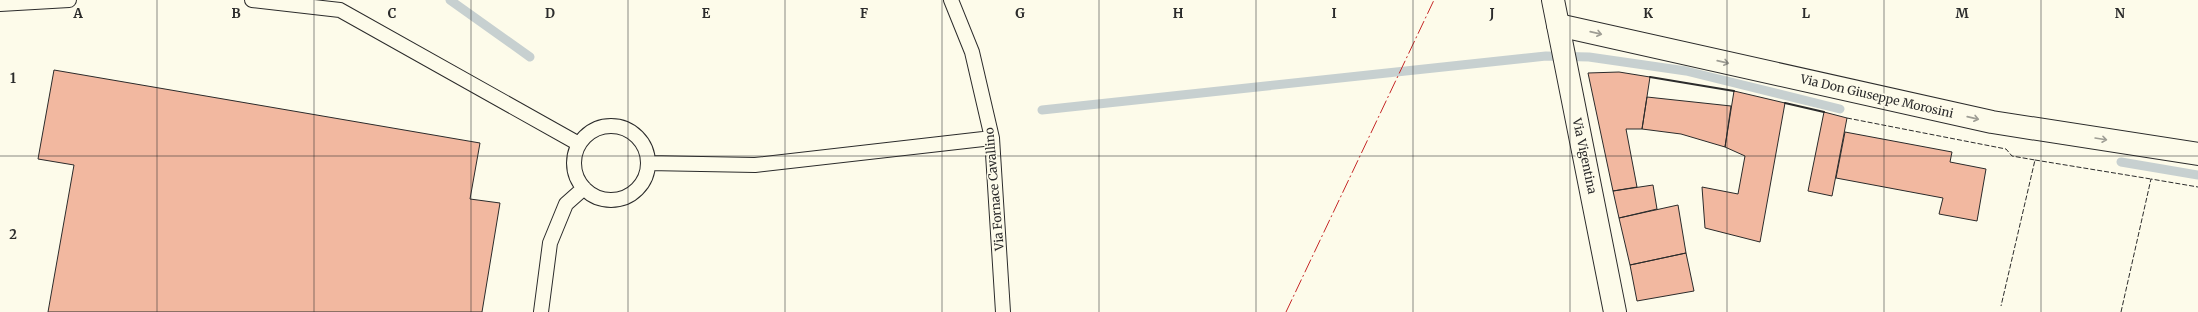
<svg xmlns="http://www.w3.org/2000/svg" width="2198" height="312" font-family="Merriweather,serif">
<rect width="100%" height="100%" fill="#fdfbea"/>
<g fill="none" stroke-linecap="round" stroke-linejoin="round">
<path stroke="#c7d0d0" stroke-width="9" d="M450,0L530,57
M1042,110L1546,56L1589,57L1686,71L1840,109
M2121,162L2198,175"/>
</g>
<path fill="#f2b8a0" stroke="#2b2b2b" d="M54,70L480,143L470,199L500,203L482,312H48L74,165L38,159Z
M1619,72L1650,77L1642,129H1626L1637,187L1613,191L1588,73Z
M1734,91L1785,103L1760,242L1705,228L1702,187L1738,194L1745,156L1725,147Z
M1647,97L1731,106L1725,147L1681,134L1642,129Z
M1824,112L1847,118L1832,196L1808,191Z
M1845,132L1952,152L1950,162L1986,169L1977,221L1939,214L1943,198L1836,178Z
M1653,185L1657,209L1619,218L1613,191Z
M1678,205L1686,253L1630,265L1619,218Z
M1686,253L1694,291L1637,301L1630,265Z"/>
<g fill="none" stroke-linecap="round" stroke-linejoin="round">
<g stroke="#2b2b2b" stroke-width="16">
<path id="lane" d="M252,0L340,10L579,144
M951,0L972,52L992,138L1003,312
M0,4L69,0
M574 163a37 37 0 1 1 74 0a37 37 0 1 1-74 0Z
M648,163L755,165L992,138
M541,312L550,243L566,204L584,188"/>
</g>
<g stroke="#2b2b2b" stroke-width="24">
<path id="street" d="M1558,25L1992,122L2198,154"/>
</g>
<g stroke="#2b2b2b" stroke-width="24">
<path id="secondary" d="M1553,0L1615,312"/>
</g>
<use href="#lane" stroke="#fdfbea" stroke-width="14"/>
<use href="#street" stroke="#fdfbea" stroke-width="22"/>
<use href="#secondary" stroke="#fdfbea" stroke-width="22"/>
<path stroke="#2b2b2b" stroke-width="1" stroke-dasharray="5 2" stroke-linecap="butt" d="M1847,118L2006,149L2012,156L2035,160L2001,306
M2035,160L2151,179
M2121,312L2151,179L2198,187"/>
<path stroke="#2b2b2b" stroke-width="2" d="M1650,77L1734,91
M1785,103L1824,112"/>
<path stroke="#c62828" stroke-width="1" stroke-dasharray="14 3 2 3" stroke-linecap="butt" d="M1286,312L1434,0"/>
</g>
<defs><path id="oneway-shaft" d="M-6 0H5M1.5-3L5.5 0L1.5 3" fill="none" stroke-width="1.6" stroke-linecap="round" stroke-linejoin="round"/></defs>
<g stroke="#9e9d94">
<use href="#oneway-shaft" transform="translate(1596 33) rotate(13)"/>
<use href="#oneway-shaft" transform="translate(1723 62) rotate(13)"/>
<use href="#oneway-shaft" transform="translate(1973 118) rotate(13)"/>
<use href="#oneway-shaft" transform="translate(2101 139) rotate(9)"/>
</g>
<path fill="none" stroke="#2b2b2b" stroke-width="1" stroke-opacity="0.55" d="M157,0V312M314,0V312M471,0V312M628,0V312M785,0V312M942,0V312M1099,0V312M1256,0V312M1413,0V312M1570,0V312M1727,0V312M1884,0V312M2041,0V312M0,156H2198"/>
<g text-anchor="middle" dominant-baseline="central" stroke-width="3" stroke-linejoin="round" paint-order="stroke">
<g font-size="12" fill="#2b2b2b" stroke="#fdfbea">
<text transform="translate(1877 96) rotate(13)">Via Don Giuseppe Morosini</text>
<text transform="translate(1585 156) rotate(78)">Via Vigentina</text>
<text transform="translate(994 189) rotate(-95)">Via Fornace Cavallino</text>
</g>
</g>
<g font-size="13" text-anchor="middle" font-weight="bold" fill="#2b2b2b" stroke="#fdfbea" stroke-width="3" stroke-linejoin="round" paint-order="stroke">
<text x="78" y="18">A</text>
<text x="236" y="18">B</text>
<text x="392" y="18">C</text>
<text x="550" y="18">D</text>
<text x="706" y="18">E</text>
<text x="864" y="18">F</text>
<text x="1020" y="18">G</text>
<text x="1178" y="18">H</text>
<text x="1334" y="18">I</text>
<text x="1492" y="18">J</text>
<text x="1648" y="18">K</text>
<text x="1806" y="18">L</text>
<text x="1962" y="18">M</text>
<text x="2120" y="18">N</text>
<text x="13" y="83">1</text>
<text x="13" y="239">2</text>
</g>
</svg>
